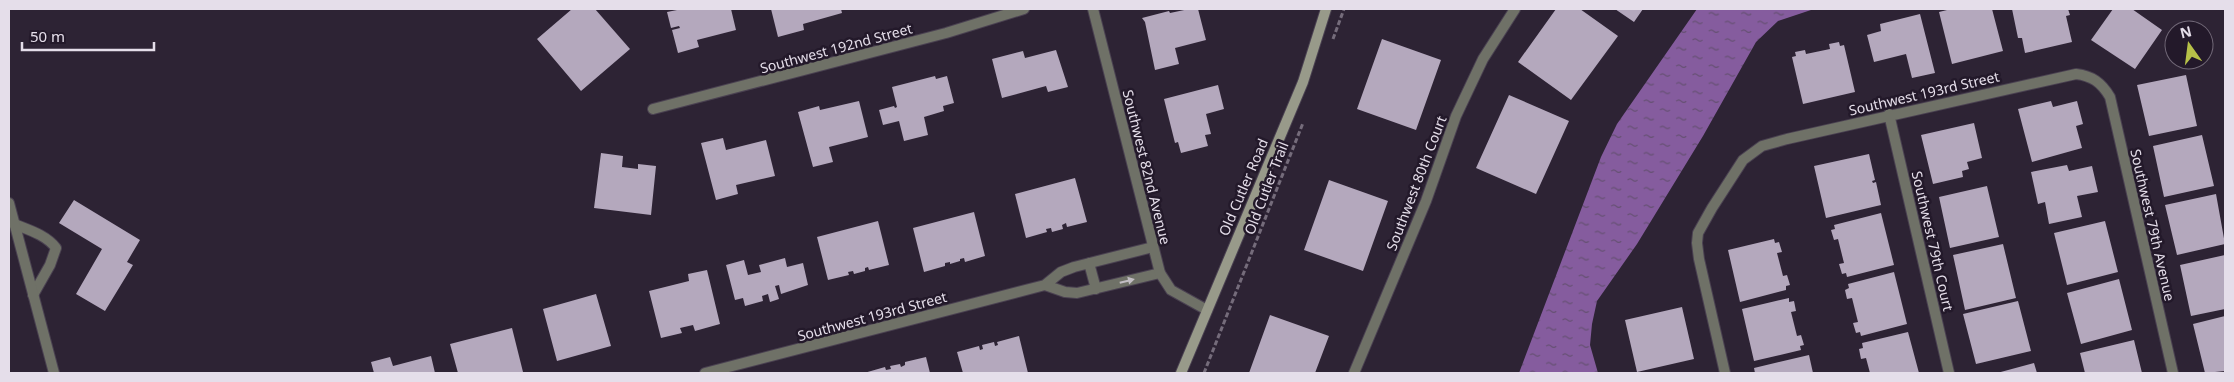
<svg xmlns="http://www.w3.org/2000/svg" width="2234" height="382" font-family="'Noto Sans',sans-serif">
<defs>
<pattern id="water-ripples" width="26" height="14" patternUnits="userSpaceOnUse" patternTransform="scale(1.25)"><rect width="26" height="14" fill="#855c9e"/><path d="M2 4q2-2 4 0t4 0M15 11q2-2 4 0t4 0" fill="none" stroke="#655072"/></pattern>
</defs>
<rect width="100%" height="100%" fill="#2d2334"/>
<path fill="url(#water-ripples)" d="M1697,9H1814L1778,21L1756,42L1703,136L1637,244L1597,301L1592,324L1590,345L1598,373H1519L1601,157L1617,124Z"/>
<path fill="#b4a8bd" d="M572,9H595L630,49L581,91L537,39Z
M682,9H731L736,30L697,40L699,47L678,53L672,30L680,28L679,26L671,28L667,12Z
M771,9H841L842,13L803,24L804,30L778,37Z
M1189,9H1198L1206,40L1175,48L1179,64L1155,70L1145,22L1142,18L1169,11L1170,13Z
M1556,9H1580L1618,36L1571,100L1518,62Z
M1615,9H1643L1634,22Z
M1951,9H1992L2003,51L1952,64L1939,12Z
M2012,9H2068L2070,15L2066,16L2072,42L2025,53L2022,38H2018Z
M2113,9H2132L2162,30L2135,69L2091,40Z
M1920,14L1935,73L1912,78L1906,54L1874,62L1867,35L1881,31L1880,24Z
M1382,39L1441,60L1416,130L1357,109Z
M1839,42L1840,46L1844,45L1855,92L1803,104L1792,57L1796,56L1795,52L1805,50L1806,54L1830,49L1829,44Z
M1056,50L1068,87L1048,92L1046,86L1002,98L992,59L1023,51L1025,58Z
M2186,75L2197,126L2149,136L2137,85Z
M935,76L936,79L947,76L954,103L943,106L944,111L924,117L928,135L904,141L899,121L883,125L879,110L894,106L895,108L897,107L892,87Z
M1218,85L1224,109L1206,114L1211,134L1205,135L1208,146L1181,153L1178,142L1175,143L1164,99Z
M1509,95L1569,121L1536,194L1476,168Z
M859,101L868,137L829,147L833,162L813,167L798,112L819,106L820,110Z
M2051,101L2053,107L2077,101L2083,124L2076,126L2082,148L2032,162L2018,109Z
M1974,123L1982,158L1967,162L1969,169L1962,171L1963,177L1933,184L1921,135Z
M2202,135L2214,186L2164,197L2153,146Z
M723,138L726,150L766,140L775,176L736,185L738,194L716,200L701,143Z
M601,153L623,156L622,167L638,169V164L656,166L651,215L594,208Z
M1869,154L1875,180L1872,181L1873,183L1876,182L1881,205L1826,218L1814,166Z
M2067,165L2069,171L2092,166L2098,192L2077,196L2082,217L2049,224L2045,202L2038,204L2031,172Z
M1075,178L1087,222L1067,227L1066,223L1062,225L1063,229L1052,232L1051,228L1046,229L1047,232L1026,238L1015,194Z
M1329,180L1388,201L1363,271L1304,250Z
M1987,186L1999,237L1950,248L1939,197Z
M2216,194L2225,244L2177,255L2165,205Z
M74,200L140,240L127,262L133,265L105,311L76,294L102,249L59,223Z
M974,212L985,256L965,262L964,258L960,259V261L950,264V262L945,263V266L924,272L913,228Z
M1881,213L1894,265L1847,277L1846,273L1842,274L1839,264L1844,263L1838,239L1834,240L1831,230L1835,229L1834,225Z
M878,221L889,265L869,270L868,267L865,268V271L854,274L853,271L848,272L849,275L828,280L817,237Z
M2105,221L2118,272L2067,285L2054,233Z
M1774,239L1775,243L1779,242L1782,252L1777,253L1783,276L1787,275L1790,285L1786,286V290L1740,302L1728,250Z
M2003,244L2016,298L1965,310L1953,255Z
M2225,255V309L2191,316L2180,265Z
M785,258L787,267L803,263L808,285L781,294L779,285L775,286L779,299L770,302L768,294L762,296L763,301L745,306L743,298L735,300L726,265L744,260L748,275L761,272L759,265Z
M707,270L720,324L695,331L693,325L680,328L682,333L661,338L649,291L689,281L688,274Z
M1894,272L1907,324L1861,336L1860,332L1856,333L1853,323L1858,322L1852,298L1847,299L1845,290L1849,288L1848,284Z
M2119,279L2132,330L2081,344L2067,293Z
M596,294L611,346L557,361L543,309Z
M1789,298V302L1794,301L1796,311L1791,312L1797,336L1801,335L1804,345L1800,346L1801,350L1754,361L1742,309Z
M2018,301L2031,351L1976,364L1963,314Z
M1682,307L1694,359L1637,372L1625,320Z
M1270,315L1329,336L1315,373H1249Z
M2225,316V371L2205,373L2193,324Z
M512,328L523,372L458,373L450,344Z
M1908,332L1919,373H1870L1866,358L1861,359L1859,349L1863,348L1862,343Z
M1019,336L1028,373H963L957,352L979,346L980,350L983,349L982,345L994,342L995,346L998,345L997,342Z
M2134,340L2142,373H2085L2080,353Z
M1809,355L1813,373H1755L1754,368Z
M431,356L435,373H374L371,362L390,357L393,366Z
M926,357L930,373H864L885,367L886,370L891,369L890,366L900,364L901,367L905,365V362Z
M2034,363L2037,373H1997Z"/>
<g fill="none" stroke-linecap="round" stroke-linejoin="round">
<g stroke="#4a4151" stroke-width="12">
<path id="service" d="M14,224C29,230 46,235 56,248L50,265L33,295"/>
</g>
<g stroke="#4a4151" stroke-width="12">
<path id="minor" d="M653,109L946,33L1024,9
M1889,114L1949,373
M9,203L54,373
M1089,263L1096,289
M1045,285L1065,292L1077,293L1160,273
M705,373L1045,285L1061,272L1074,267L1153,247
M1354,373L1426,201L1456,116L1483,59L1515,9
M1725,373L1699,259L1697,243L1698,233L1712,208L1743,160L1762,146L1787,139L2076,74C2092,76 2101,82 2110,97L2173,373"/>
</g>
<g stroke="#4a4151" stroke-width="12">
<path id="tertiary" d="M1093,9L1160,273L1171,290L1207,310"/>
</g>
<g stroke="#4a4151" stroke-width="12">
<path id="secondary" d="M1181,373L1303,82L1326,9"/>
</g>
<path stroke="#756c7b" stroke-width="3" stroke-dasharray="5 2.5" stroke-linecap="butt" d="M1333,39L1344,9
M1204,373L1303,123"/>
<use href="#service" stroke="#6f7167" stroke-width="10"/>
<use href="#minor" stroke="#6f7167" stroke-width="10"/>
<use href="#tertiary" stroke="#6f7167" stroke-width="10"/>
<use href="#secondary" stroke="#989a8a" stroke-width="10"/>
</g>
<defs><path id="oneway-solid" d="M-6-.8H1V-3.2L6.5 0L1 3.2V.8H-6Z" transform="scale(1.25)"/></defs>
<use fill="#c2bdc3" href="#oneway-solid" transform="translate(1127 281) rotate(-14)"/>
<g text-anchor="middle" dominant-baseline="central" stroke-width="5" stroke-linejoin="round" paint-order="stroke">
<g font-size="14" fill="#e5deea" stroke="#23192a">
<text transform="translate(836 48) rotate(-15)">Southwest 192nd Street</text>
<text transform="translate(1924 93) rotate(-13)">Southwest 193rd Street</text>
<text transform="translate(1147 167) rotate(76)">Southwest 82nd Avenue</text>
<text transform="translate(1416 183) rotate(-69)">Southwest 80th Court</text>
<text transform="translate(1243 187) rotate(-67)">Old Cutler Road</text>
<text transform="translate(1266 188) rotate(-69)">Old Cutler Trail</text>
<text transform="translate(2153 225) rotate(77)">Southwest 79th Avenue</text>
<text transform="translate(1933 241) rotate(77)">Southwest 79th Court</text>
<text transform="translate(872 316) rotate(-15)">Southwest 193rd Street</text>
</g>
</g>
<rect width="2234" height="382" fill="none" stroke="#e5deea" stroke-width="20"/>
<g transform="translate(2189 45) rotate(346)"><circle r="24" fill="#23192a" stroke="#716877"/>
<path d="M0-4L9 19L0 12L-9 19Z" fill="#b7c148"/>
<text y="-8" font-size="14" font-weight="bold" text-anchor="middle" fill="#e5deea">N</text>
</g>
<path d="M22 42v8h132v-8" fill="none" stroke="#e5deea" stroke-width="2.5"/>
<text x="30" y="42" font-size="15" fill="#e5deea" stroke="#23192a" stroke-width="4" paint-order="stroke">50 m</text>
</svg>
